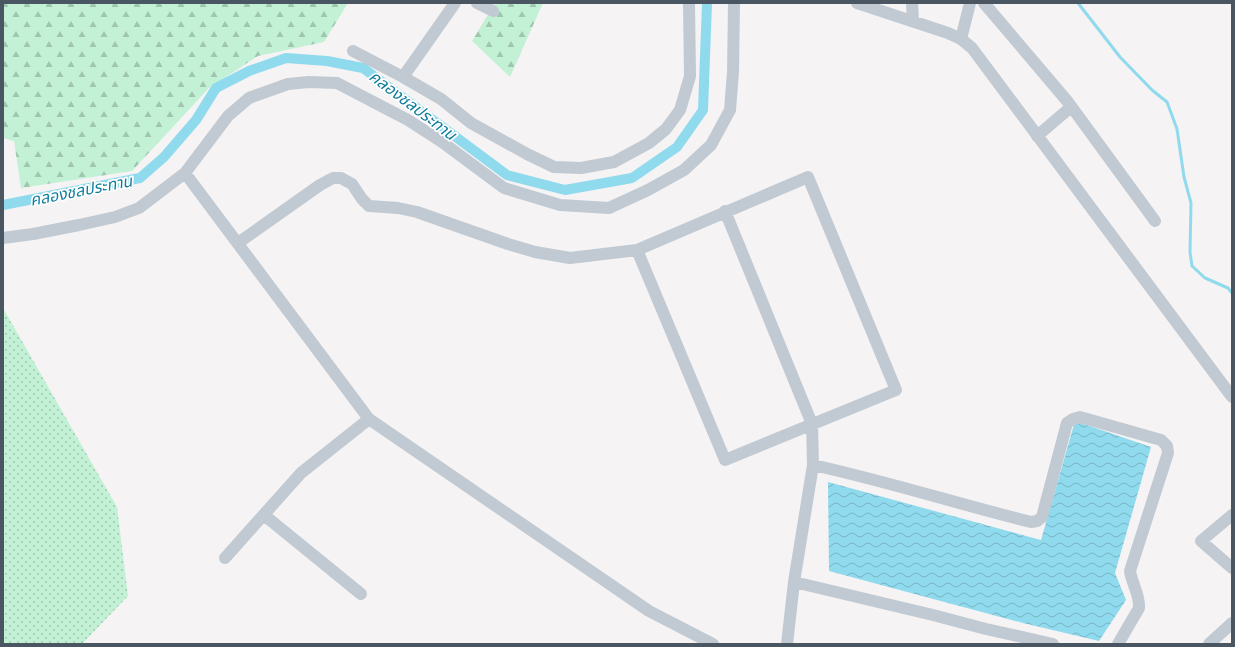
<svg xmlns="http://www.w3.org/2000/svg" width="1235" height="647" font-family="Mulish,'Noto Sans Thai',sans-serif">
<defs>
<pattern id="grass-dots" width="8" height="8" patternUnits="userSpaceOnUse"><rect width="8" height="8" fill="#c3f1d5"/><path d="M2 2h.1M6 6h.1" fill="none" stroke="#a0c6b0" stroke-width="1.8" stroke-linecap="round"/></pattern>
<pattern id="forest-firs" width="22" height="20" patternUnits="userSpaceOnUse"><rect width="22" height="20" fill="#c3f1d5"/><path d="M5 1l3.5 6h-7zM16 11l3.5 6h-7z" fill="#a0c6b0"/></pattern>
<pattern id="water-waves" width="16" height="10" patternUnits="userSpaceOnUse"><rect width="16" height="10" fill="#90daee"/><path d="M0 5q4-4 8 0t8 0" fill="none" stroke="#78b4c4"/></pattern>
</defs>
<rect width="100%" height="100%" fill="#f5f3f3"/>
<path fill="url(#grass-dots)" d="M3,308L117,507L128,596L82,644H25L3,643Z"/>
<path fill="url(#forest-firs)" d="M3,3H348L324,42L258,56L209,88L132,171L21,188L14,141L3,138Z
M495,3H543L510,77L472,41Z"/>
<path fill="url(#water-waves)" d="M1075,421L1151,447L1115,573L1126,600L1099,641L1023,623L829,571L828,482L1041,540Z"/>
<g fill="none" stroke-linecap="round" stroke-linejoin="round">
<path stroke="#90daee" stroke-width="3" d="M1078,3L1120,57L1152,90L1167,102L1177,129L1184,177L1191,203L1190,252L1192,266L1205,278L1228,288L1232,293"/>
<path stroke="#90daee" stroke-width="10" d="M3,205L140,178L164,157L196,120L216,88L249,71L286,58L327,61L363,68L507,175L565,190L632,178L677,147L703,110L707,3"/>
<path stroke="#c1cad2" stroke-width="12" d="M477,3L493,11
M857,3L948,33L961,39L972,48L1232,397
M912,3L913,21
M984,3L1068,102L1155,221
M961,39L970,3
M353,51L403,77L441,99L471,123L527,154L554,167L581,168L614,162L649,143L666,129L680,110L690,76L689,3
M403,77L455,3
M1037,136L1071,107
M185,173L369,419L649,611L713,644
M808,177L896,390L725,460L637,250Z
M725,211L812,424L813,465L794,582L787,644
M3,238L33,234L79,225L115,217L139,208L185,173L228,116L249,98L288,84L309,82L337,83L408,120L442,142L504,188L560,205L609,208L648,190L684,170L711,145L730,110L733,72L734,3
M238,243L320,185L333,178H341L352,184L362,199L369,206L398,208L417,212L508,244L535,252L570,258L637,250
M813,465C886,481 958,504 1031,522L1037,521L1042,517L1067,423L1073,419L1080,417L1161,440L1167,446L1168,453L1130,571C1132,584 1140,595 1139,608L1118,644
M264,515L361,594
M1232,515L1201,541L1232,568
M225,558L301,473L369,419
M794,582L933,615L986,629L1053,644
M1209,644L1232,623"/>
</g>
<g text-anchor="middle" dominant-baseline="central" stroke-width="3.5" stroke-linejoin="round" paint-order="stroke">
<g font-size="16" font-style="italic" fill="#0c7c9b" stroke="#fff">
<text transform="translate(413 105) rotate(37)">คลองชลประทาน</text>
<text transform="translate(81 190) rotate(-11)">คลองชลประทาน</text>
</g>
</g>
<rect width="1235" height="647" fill="none" stroke="#4a5661" stroke-width="8"/>
</svg>
